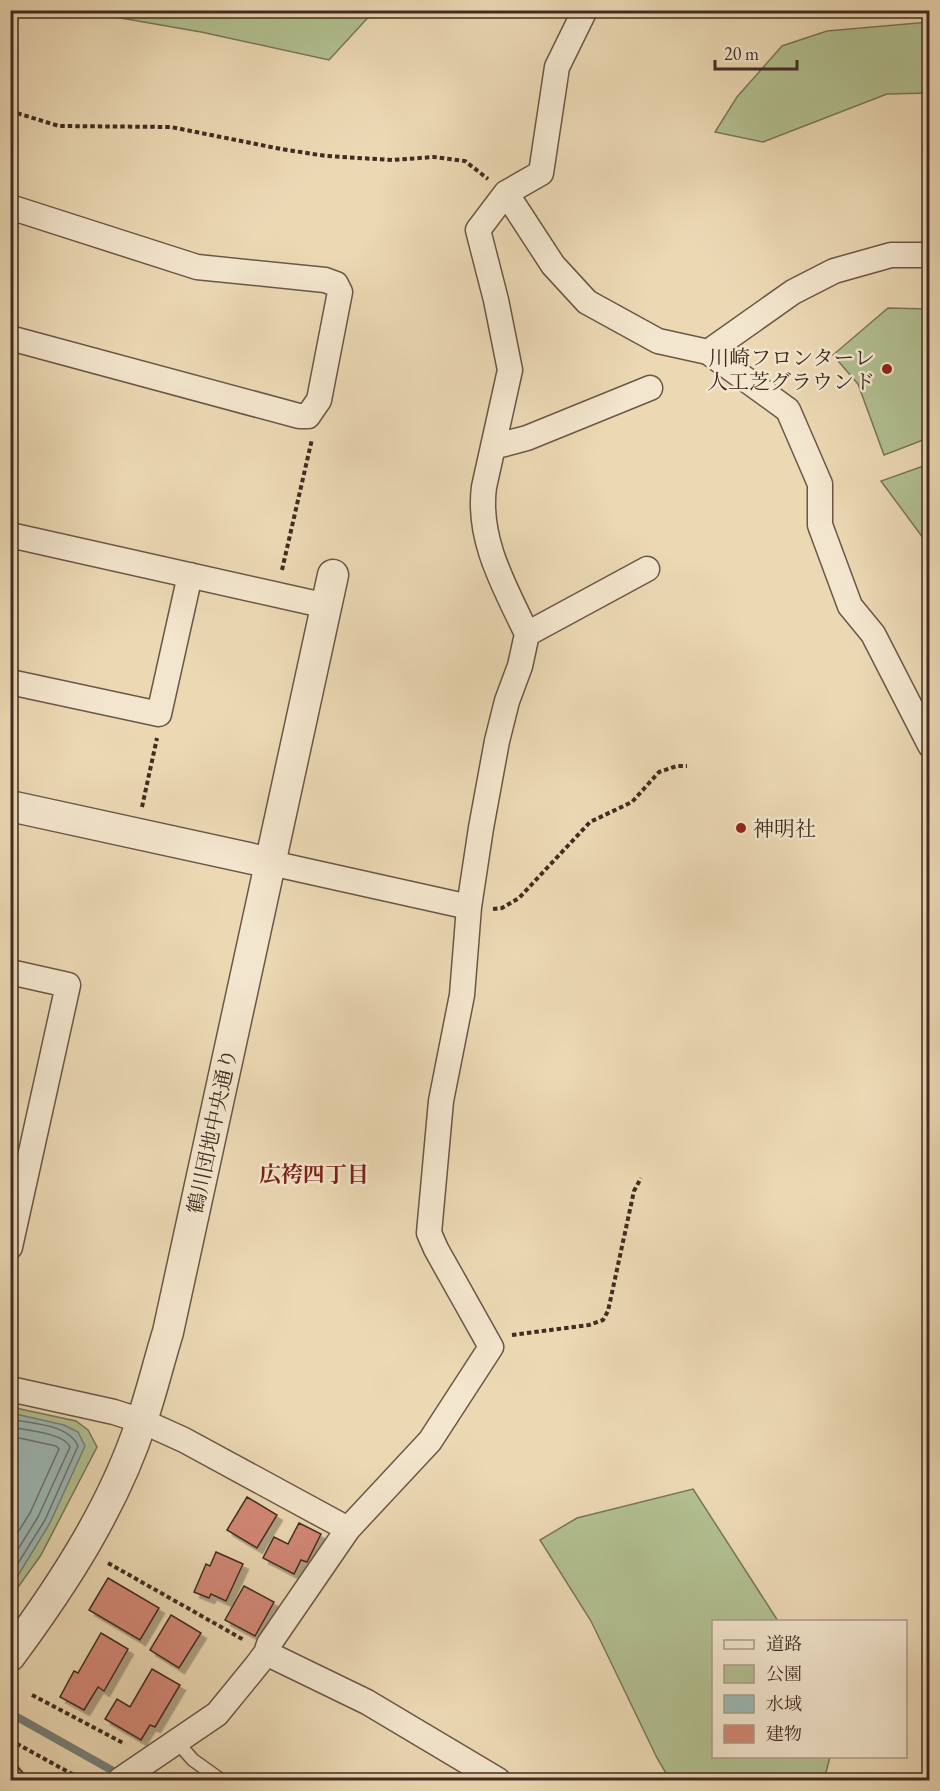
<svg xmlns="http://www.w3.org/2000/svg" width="940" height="1791" font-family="'EB Garamond','Noto Serif JP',serif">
<defs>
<filter id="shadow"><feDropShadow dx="5.5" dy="5.5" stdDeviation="0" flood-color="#0004"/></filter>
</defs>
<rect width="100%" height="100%" fill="#ecd9b4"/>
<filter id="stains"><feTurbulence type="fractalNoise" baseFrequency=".00333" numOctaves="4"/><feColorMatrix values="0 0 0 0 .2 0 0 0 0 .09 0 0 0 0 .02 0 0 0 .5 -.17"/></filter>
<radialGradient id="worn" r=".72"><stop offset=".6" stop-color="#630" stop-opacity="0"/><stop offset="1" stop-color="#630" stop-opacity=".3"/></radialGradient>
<path fill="#b2c091" stroke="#79765a" stroke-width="1.5" d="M10,11L11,10L374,11L329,60L201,32L92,13L11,16Z
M929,22V93L887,94L763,142L715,132L737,97L782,46L827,31Z
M888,308L929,309L930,440H923L884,455L858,384L833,355Z
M929,464H930L929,546L881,481Z
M11,1407L76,1421L88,1430L97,1447L41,1555L11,1597Z
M693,1489L778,1621L714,1622V1756L830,1757L824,1780H670L657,1758L591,1621L540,1540L577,1518Z"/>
<path fill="#9cb8b6" stroke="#77807b" stroke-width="1.5" d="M11,1413L64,1425L78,1432L85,1446L50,1523L11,1587Z"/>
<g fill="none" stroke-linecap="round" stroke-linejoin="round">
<path stroke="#6e726c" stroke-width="1.5" d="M10,1419C32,1424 69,1424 78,1446L45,1520L10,1576
M10,1427C25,1430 64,1433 70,1447L38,1517L10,1562
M10,1436L56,1446L59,1449L30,1513L10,1545"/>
<path stroke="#77807b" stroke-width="8" d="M10,1713L122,1776"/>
</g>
<path fill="#d38876" stroke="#402c22" stroke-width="1.5" filter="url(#shadow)" d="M247,1497L277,1515L257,1548L227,1530Z
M299,1523L321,1534L307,1562L301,1560L294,1574L263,1558L274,1537L288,1544Z
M216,1552L243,1564L226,1601L211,1594L209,1598L194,1592L206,1564L210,1566Z
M108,1578L159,1608L140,1640L89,1610Z
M244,1586L274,1602L255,1636L225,1620Z
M171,1615L201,1633L179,1668L150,1650Z
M101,1633L128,1649L104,1691L98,1687L84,1710L60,1697L74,1671L78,1673Z
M152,1669L180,1685L155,1727L150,1725L141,1740L105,1719L117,1699L130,1707Z
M10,1758L29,1780H10Z"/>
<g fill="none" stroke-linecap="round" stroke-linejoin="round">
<g stroke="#6b5746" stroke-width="15">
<path id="service" d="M177,1742L193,1760L221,1780"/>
</g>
<g stroke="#6b5746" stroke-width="27">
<path id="minor" d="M506,193L541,173L557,67L585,10
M10,207L197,267L325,280L336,284L340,292L319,400L308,416H299L10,338
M708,352L788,410L820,484V525L850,606L873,634L930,745
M493,447L527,438L650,388
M10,535L327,606
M527,634C505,587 477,540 484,487L510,370L496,300L478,230L506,193L553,265L587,302L658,341L708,352L793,292L834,271L891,255H930
M10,682L159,714L190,575
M271,863L469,907
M10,972L68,985L10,1247
M10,1389L114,1412L142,1421L184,1440L348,1529
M266,1653L367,1702L498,1780
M120,1780L217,1714L257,1665L266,1653L269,1644L348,1529L430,1441L491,1347L436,1249L429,1233L441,1101L462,995L469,907L481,828L497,741L507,701L520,666L527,634L647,569"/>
</g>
<g stroke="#6b5746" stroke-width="33">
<path id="tertiary" d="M10,806L271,863
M10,1656C64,1583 114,1506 142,1420C152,1391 159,1361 168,1332L333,575"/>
</g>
<path stroke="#402c22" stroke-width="4" stroke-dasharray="4.5 3" stroke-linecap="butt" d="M10,111L59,126L171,127L281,149L326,156L392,160L434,157L465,161L488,179
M282,570L312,439
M142,807L157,738
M493,909L502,908L519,898L590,822L632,802L659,772L677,766H687
M512,1335L589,1325L603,1320L608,1311L634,1191L641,1178
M108,1563L244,1640
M32,1695L125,1744
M10,1740L83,1780"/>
<use href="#service" stroke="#f3e6ce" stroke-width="12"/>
<use href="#minor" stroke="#f3e6ce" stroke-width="24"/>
<use href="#tertiary" stroke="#f3e6ce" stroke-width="30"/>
</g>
<g fill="#8f2418" stroke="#f3e6ce" stroke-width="2">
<circle cx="887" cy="369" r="6"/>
<circle cx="741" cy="828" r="6"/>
</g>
<g text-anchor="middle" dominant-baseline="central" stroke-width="5" stroke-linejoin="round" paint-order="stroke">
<g font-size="21" fill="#402c22" stroke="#f3e6ce" text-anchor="end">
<text x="875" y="357">川崎フロンターレ<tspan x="875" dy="24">人工芝グラウンド</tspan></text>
<text x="753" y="828" text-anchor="start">神明社</text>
</g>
<g font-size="21" fill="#402c22" stroke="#f3e6ce">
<text transform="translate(212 1131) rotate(-78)">鶴川団地中央通り</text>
</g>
<g font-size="22" font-weight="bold" fill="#7a1f14" stroke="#f3e6ce">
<text x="314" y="1174">広袴四丁目</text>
</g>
</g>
<rect width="940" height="1791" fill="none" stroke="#ecd9b4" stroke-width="36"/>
<rect x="12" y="12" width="916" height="1767" fill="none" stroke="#402c22" stroke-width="3"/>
<rect x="18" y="18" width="904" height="1755" fill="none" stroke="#402c22" stroke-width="1.5"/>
<rect x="712" y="1620" width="195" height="138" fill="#f3e6ce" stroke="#ab9c89" stroke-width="1.5"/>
<rect x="724" y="1640" width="30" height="9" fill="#f3e6ce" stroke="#ab9c89" stroke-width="1.5"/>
<text x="766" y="1650" font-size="18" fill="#402c22">道路</text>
<rect x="724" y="1665" width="30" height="18" fill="#b2c091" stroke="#ab9c89" stroke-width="1.5"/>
<text x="766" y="1680" font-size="18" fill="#402c22">公園</text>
<rect x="724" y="1695" width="30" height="18" fill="#9cb8b6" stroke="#ab9c89" stroke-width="1.5"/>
<text x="766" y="1710" font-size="18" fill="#402c22">水域</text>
<rect x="724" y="1725" width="30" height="18" fill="#d38876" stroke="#ab9c89" stroke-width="1.5"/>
<text x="766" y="1740" font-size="18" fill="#402c22">建物</text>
<path d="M715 60v9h82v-9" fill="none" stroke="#402c22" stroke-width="3"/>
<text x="724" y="60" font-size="18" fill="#402c22" stroke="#f3e6ce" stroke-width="4.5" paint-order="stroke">20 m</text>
<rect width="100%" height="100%" filter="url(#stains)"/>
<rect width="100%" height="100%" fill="url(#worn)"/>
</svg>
